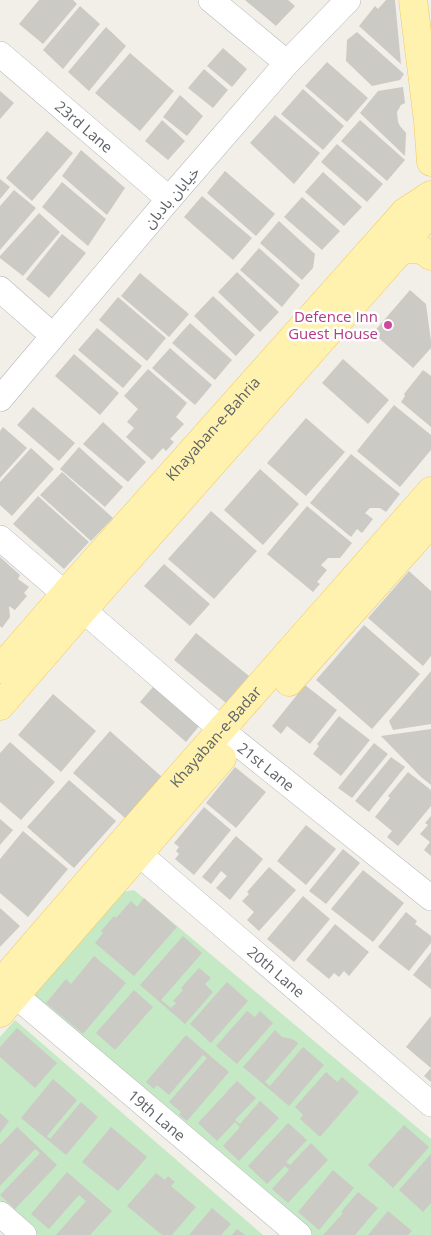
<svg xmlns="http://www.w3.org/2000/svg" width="431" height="1235" font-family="'Open Sans','Noto Sans Arabic',sans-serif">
<rect width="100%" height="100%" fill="#f1efe8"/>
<path fill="#c5e8c5" d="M134,890L431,1139V1235H303L36,1003L34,993L123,892Z
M15,1020L263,1235H27L0,1210V1037Z"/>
<path fill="#cccac5" d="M39,0H73L77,4L43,44L19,24Z
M245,0H288L295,6L276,26Z
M386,0H395L401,64L359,26L375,6L378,9Z
M80,6L100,24L63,69L43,50Z
M106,27L126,46L89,91L68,72Z
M357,32L404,74L400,80L372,86L346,61L347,40Z
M223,48L247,69L232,87L207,66Z
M130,53L174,91L140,131L95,93Z
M327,62L368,98L347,122L305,86Z
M204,69L228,90L213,108L188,88Z
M403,87L405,103L401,105L397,112L398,122L400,126L406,133L405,156L360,113L378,91Z
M303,89L344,126L323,150L281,114Z
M0,91L14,103L0,119Z
M180,95L203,116L187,136L163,117Z
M275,115L320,153L294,184L250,143Z
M162,120L185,141L168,160L145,141Z
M360,120L405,160L387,181L341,141Z
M47,131L73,153L32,201L6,178Z
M337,144L383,184L367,202L321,162Z
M81,150L125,188L107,215L62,176Z
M225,171L275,214L256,236L207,193Z
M323,172L362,207L344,226L305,192Z
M0,179L10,187L0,199Z
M62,182L106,219L88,246L42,207Z
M14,190L36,208L0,250V206Z
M202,196L252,238L233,260L184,217Z
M302,197L340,231L322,250L284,217Z
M39,213L60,232L23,276L0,258V256Z
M279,221L315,254L313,268L302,280L260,243Z
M62,234L86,253L49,298L26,279Z
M259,248L300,285L282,307L240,270Z
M237,272L279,312L260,332L218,292Z
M140,273L189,314L169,337L121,296Z
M410,290L426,304L431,341V348L413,368L373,333Z
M213,296L255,335L236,356L194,316Z
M118,297L166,338L147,361L99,320Z
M190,323L232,360L215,380L172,343Z
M97,328L142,366L123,388L78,350Z
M170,348L212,385L195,405L152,368Z
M74,354L119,393L100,415L55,376Z
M343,359L389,400L368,424L322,383Z
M148,369L187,403L176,417L184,424L170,439L174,442L166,451L163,448L152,460L126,437L134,428L127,422L138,409L124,396Z
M423,370L431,376V427L401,402L405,396L404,394Z
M394,405L431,435V450L400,487L357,451Z
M33,407L75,443L59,461L17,425Z
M306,418L345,452L306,496L267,463Z
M103,422L146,462L128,482L83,444Z
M3,427L27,448L0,478V431Z
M79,447L123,487L105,507L60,469Z
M31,448L54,469L12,516L0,505V482Z
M351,454L400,494L386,512L380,508H370L365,513L373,519L362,533L357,529L351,537L310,503Z
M260,469L299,504L263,545L224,510Z
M62,472L113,518L91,541L40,495Z
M38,496L89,542L64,569L13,524Z
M307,506L352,543L340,558H328L321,565L327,570L317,582L320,584L313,592L267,554Z
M211,511L257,551L214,599L168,559Z
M0,557L20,575L18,579L29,587L24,593L27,596L15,610L9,606L10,617L2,628L0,626Z
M164,564L210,604L190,626L144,586Z
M409,571L431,591V656L423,666L368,618Z
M364,625L420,674L372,729L316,680Z
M196,633L249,676L226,703L174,660Z
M431,671V724L393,730L389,721Z
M158,681L204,720L186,742L140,702Z
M305,685L337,710L310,744L287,726L281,734L272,726Z
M53,694L96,731L61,772L18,735Z
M339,716L370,740L341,776L313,754L319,746L317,744Z
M431,729V785L421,777L381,736Z
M110,731L162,777L125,818L73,773Z
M10,742L55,782L21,820L0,802V753Z
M374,743L388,754L352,798L338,788Z
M391,757L405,767L369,812L355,801Z
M235,767L266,792L236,828L206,803Z
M408,772L431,790V806L398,846L387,837L392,831L375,817L390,798L388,796Z
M69,780L116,821L74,868L27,827Z
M204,807L231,830L194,875L175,859L179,854L176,851L179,847L174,843Z
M431,816V856L424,850L430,842L420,834L428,825L425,823Z
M0,819L13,830L0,845Z
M306,825L336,849L306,885L277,861Z
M23,831L68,869L28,917L0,893V859Z
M236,836L263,859L230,900L216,888L227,876L221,871L211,884L202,877Z
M343,849L360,863L326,904L309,891Z
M269,867L296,890L259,931L247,920L254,912L242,901L249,894L247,892Z
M363,870L404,903L373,942L331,909Z
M303,896L330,919L294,962L267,939Z
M144,898L177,927L134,976L95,943L103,933L101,931L114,916L116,918L131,901L137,907Z
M0,908L20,926L0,947Z
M406,912L417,921L415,924L431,936V943L409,971L378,947Z
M335,924L369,952L349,976L344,971L339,977L334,973L329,979L306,960Z
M183,936L202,953L161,1000L171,1008L176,1003L173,1001L183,990L181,988L199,968L211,978L205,984L213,992L185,1024L140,985Z
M431,952V989L413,975Z
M94,956L126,983L83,1034L46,1003L66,979L71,984Z
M227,982L248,1001L211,1043L190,1024Z
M134,990L153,1007L115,1050L96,1033Z
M247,1011L255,1017L260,1011L273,1023L237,1064L216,1046Z
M431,1016V1082L424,1076L431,1068L406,1047Z
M17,1028L57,1063L35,1088L0,1057V1047Z
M275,1030L282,1037L292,1039L297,1042L298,1044L265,1082L270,1086L303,1047L324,1065L289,1106L243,1067Z
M186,1035L229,1072L187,1121L179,1115L181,1112L169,1102L207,1058L203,1055L169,1095L157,1085L154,1089L146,1082Z
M326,1072L337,1082L342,1077L359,1092L320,1137L300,1119L303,1115L295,1107Z
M53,1079L77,1100L47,1136L50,1139L81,1102L98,1117L66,1155L21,1118Z
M237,1081L256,1098L235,1120L240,1124L260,1101L279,1118L239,1161L223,1146L240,1127L235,1122L217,1141L198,1123Z
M0,1113L9,1121L0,1133Z
M288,1123L307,1140L286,1162L290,1165L311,1143L328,1160L288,1203L272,1189L289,1170L285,1166L267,1184L248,1166Z
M404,1125L429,1147L393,1188L368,1165Z
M17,1127L57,1165L15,1209L0,1195L40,1153L35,1149L0,1186V1145Z
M111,1127L147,1157L118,1191L82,1162Z
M431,1154V1203L423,1212L399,1190Z
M333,1170L354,1188L319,1230L298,1212Z
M67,1172L112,1211L90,1235H56L86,1201L79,1195L49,1229L31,1214Z
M156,1173L165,1180L168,1176L175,1182L171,1186L196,1207L172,1235H162L127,1206Z
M358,1192L378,1208L355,1235H323L343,1213L341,1212Z
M212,1208L231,1224L221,1235H189Z
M388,1211L412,1231L408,1235H368Z
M237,1229L245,1235H232Z"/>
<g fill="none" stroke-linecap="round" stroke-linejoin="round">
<g stroke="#b5b8bc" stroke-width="26">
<g id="minor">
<path d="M211,0L287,63"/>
<path id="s1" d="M0,54L169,199"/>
<path d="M0,289L43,327"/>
<path d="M0,399L169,199L287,63L348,0"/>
<path d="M0,538L65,594"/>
<path id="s2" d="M83,610L236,742L431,898"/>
<path id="s3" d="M123,840L431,1104"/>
<path id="s4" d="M15,995L299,1235"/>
<path d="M0,1214L24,1235"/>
</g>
</g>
<g stroke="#f2c960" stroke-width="29">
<g id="major">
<path d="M413,0L428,121L431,162"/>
<path d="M400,251C412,248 421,247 431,256"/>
<path id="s5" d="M0,669L65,594L405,212L431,195"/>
<path d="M289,682L431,523"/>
<path d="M0,706L83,610L400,251L421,223L431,214"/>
<path id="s6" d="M0,984C142,818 287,655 431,491"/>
<path d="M0,1013L222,758"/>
</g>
</g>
<use href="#minor" stroke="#fff" stroke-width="25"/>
<use href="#major" stroke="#fff2af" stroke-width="28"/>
</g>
<circle fill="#d1479c" stroke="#fff" stroke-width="2" cx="388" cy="325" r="5"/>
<g text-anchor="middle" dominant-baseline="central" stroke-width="5" stroke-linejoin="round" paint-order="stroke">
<g font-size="15" fill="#5f6368" stroke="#fff">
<text stroke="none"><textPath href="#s1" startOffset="111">23rd Lane</textPath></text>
<text transform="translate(171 197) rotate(-49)">خیابان بادبان</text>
<text stroke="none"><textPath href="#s5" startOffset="321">Khayaban-e-Bahria</textPath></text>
<text stroke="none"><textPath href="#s6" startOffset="328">Khayaban-e-Badar</textPath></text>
<text stroke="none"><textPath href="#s2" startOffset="241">21st Lane</textPath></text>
<text stroke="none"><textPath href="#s3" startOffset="202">20th Lane</textPath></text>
<text stroke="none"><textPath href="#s4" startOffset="186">19th Lane</textPath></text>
</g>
<g font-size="15" fill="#b23c85" stroke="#fff" text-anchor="end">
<text x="378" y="316">Defence Inn<tspan x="378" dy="17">Guest House</tspan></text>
</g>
</g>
</svg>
